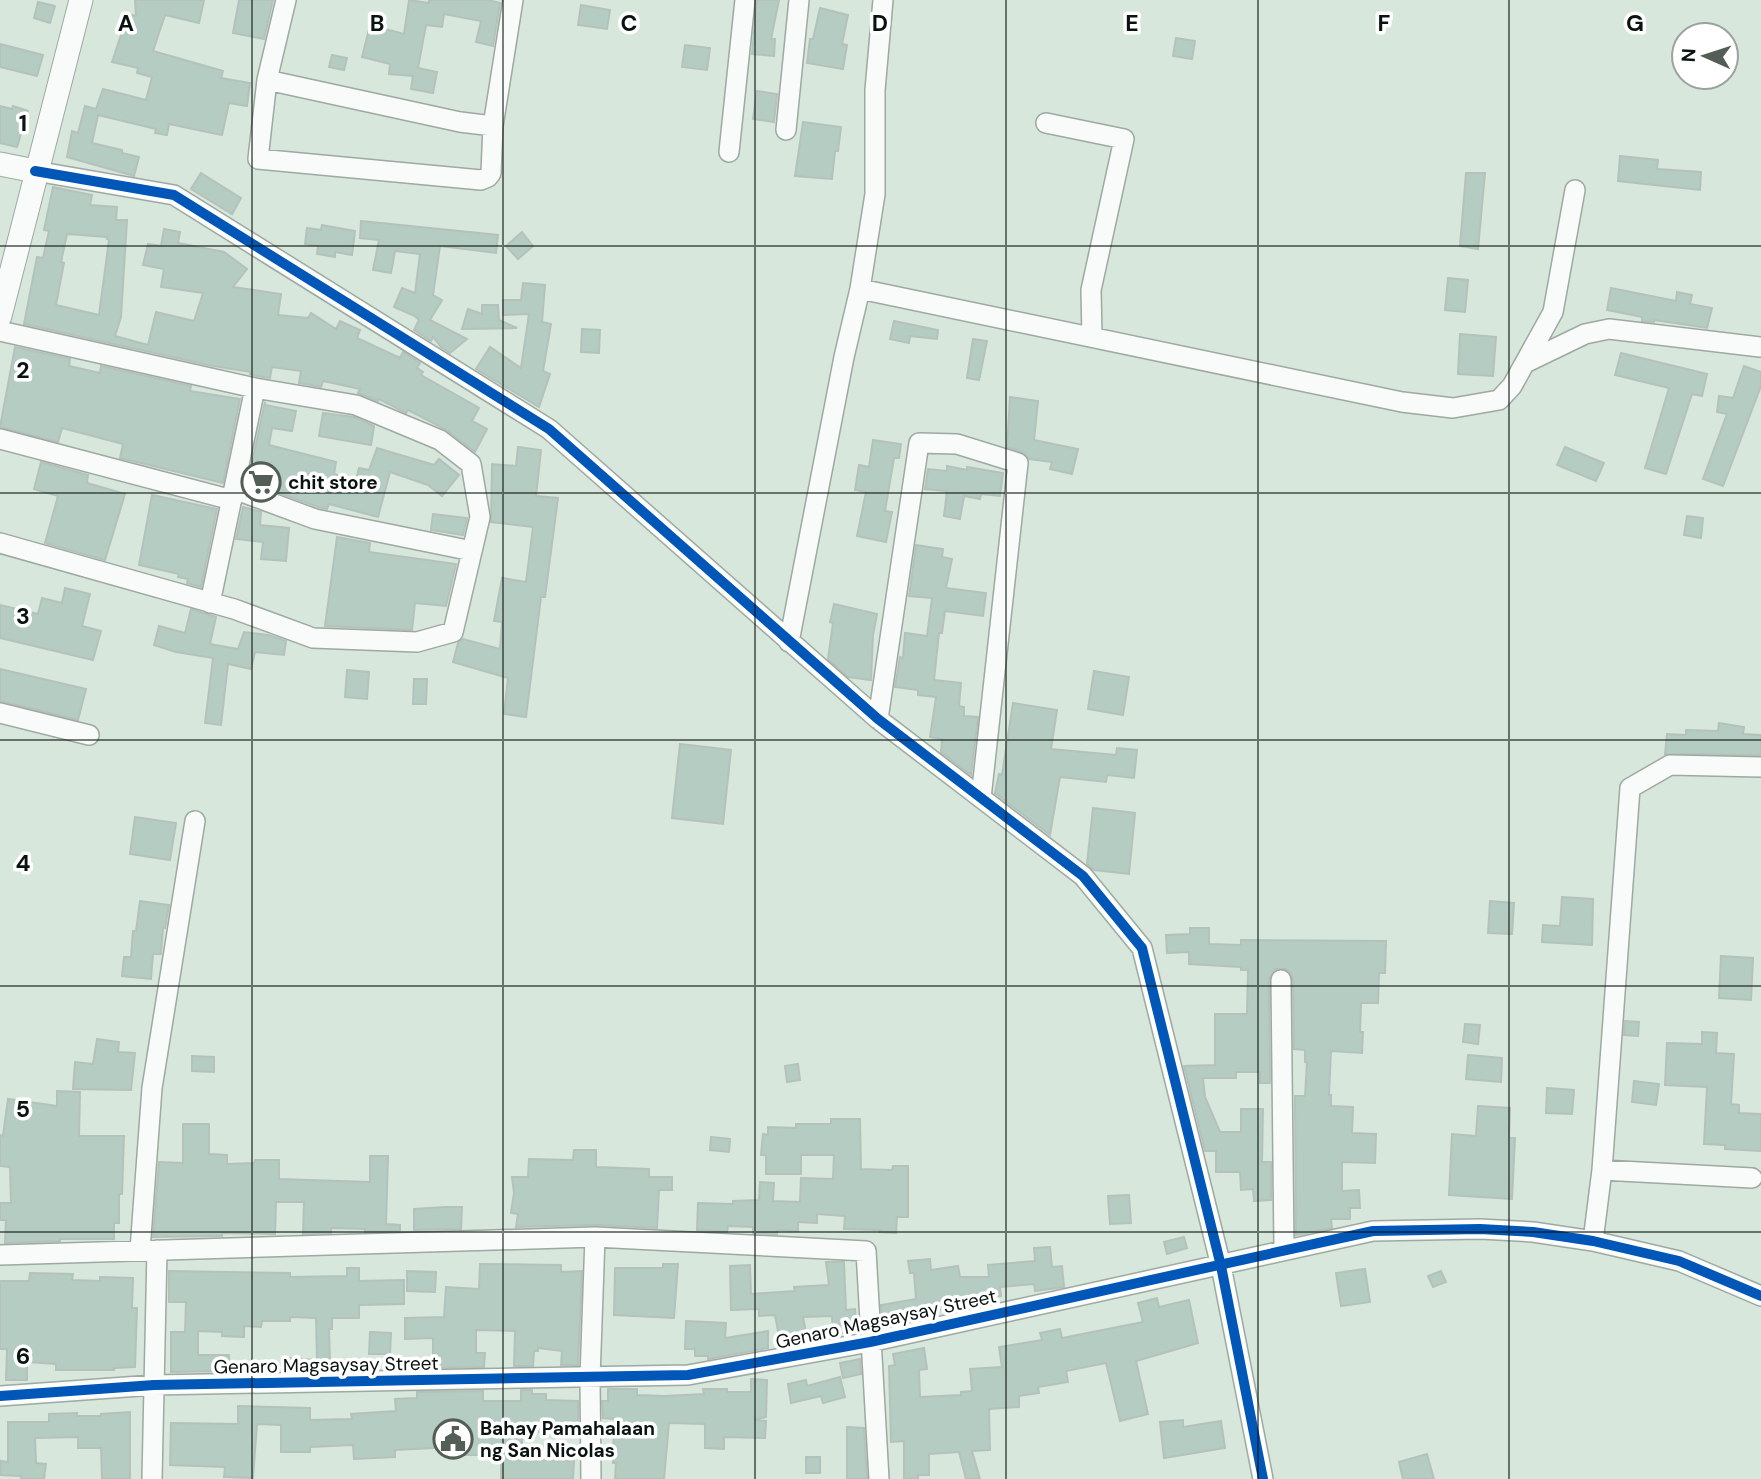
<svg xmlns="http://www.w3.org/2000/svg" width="1761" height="1479" font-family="'DM Sans',sans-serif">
<rect width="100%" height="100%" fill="#d7e7dc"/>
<path fill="#b5ccc3" stroke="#b4c2bb" stroke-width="2" fill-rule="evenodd" d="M135,0H204L199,23L165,15L153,51L223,71L221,78L250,83L247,106L229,103L222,135L169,124L167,135L155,133L156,129L98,115L92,143L122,150V153L139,157L134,176L67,157L72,131L78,133L85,106L96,109L103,89L146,100L152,77L137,73L138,68L112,62L128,14L136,16Z
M239,0H273L264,39L233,33Z
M409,0L429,3V0H488L500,3L493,46L476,42L481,21L444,14L442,27L426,25L418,68L437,72L433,93L411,89L413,76L389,74L390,64L362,57L370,25L404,34Z
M757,0H779L771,39H775L774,56L752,54Z
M38,2L55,6L50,23L34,18Z
M581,5L610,10L607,29L578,25Z
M820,8L848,15L842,44L847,45L843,69L807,63L810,39H813Z
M1176,38L1195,41L1192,59L1173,56Z
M0,44L43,55L37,76L0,67Z
M685,45L710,48L707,70L682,67Z
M332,55L347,58L344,70L329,67Z
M757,91L777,94L774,122L753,119Z
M0,106L12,109L13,106L28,111L17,147L0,143Z
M803,122L841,127L838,151H835L832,179L795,176Z
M1620,156L1658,160L1657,169L1701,172L1700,190L1618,181Z
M201,173L241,198L232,214L191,189Z
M1466,173H1485L1478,249L1460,246Z
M53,187L92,195L90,205L117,207L116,220H127L121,317L115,336L148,345L156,312L194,321L203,293L161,287L164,269L143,265L148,244L161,246L164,229L180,232L178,243L224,252L247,269L233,287L281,294L278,315L308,318L311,313L336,329L340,321L360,330L357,338L400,358L403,352L420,363L417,368L423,372L421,375L479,408L472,421L487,429L475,452L445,429L408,410L406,413L379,399L378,401L358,393L360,389L323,381L321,387L299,383L301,371L272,367L270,378L257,376L250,374L251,372L213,366L24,324L37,257L43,258L49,231L44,230ZM67,234L107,237V239L109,240L99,315L56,305L64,263L61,262Z
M361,221L498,235L496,253L440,246L433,295L442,300L430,320L467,339L450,353L441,347L433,337L431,341L414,330L419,320L415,316L394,307L402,288L415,293L420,254L395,251L391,273L373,270L379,240L360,238Z
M322,225L355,231L352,255L335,252V257L317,254L318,246L305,244L307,228L321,230Z
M522,232L533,246L518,259L506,246Z
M1448,278L1468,280L1465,312L1445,310Z
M523,283L545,285L542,322L551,324L543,371L550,374L539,407L476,369L490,347L521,368L529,314L503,315V300H521Z
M1611,288L1676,301L1677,292L1692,295L1690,304L1712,308L1707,328L1654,320V322L1642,321V317L1607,310Z
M482,305H498L499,320L517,328L462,329L468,309L482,314Z
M894,321L938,330L937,339L910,336L909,343L890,339Z
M582,329L600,330L599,353L581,352Z
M1460,334L1496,337L1493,376L1458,374Z
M973,339L987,341L979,380L967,378Z
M15,347L70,359L69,366L100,373L101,366L191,386L190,391L240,399L223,483L120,458L123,444L62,428L58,442L0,427Z
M1621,353L1707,374L1702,396L1692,394L1666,474L1645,468L1669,388L1615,375Z
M1744,366L1761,372V386L1723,486L1703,479L1727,414L1717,412L1719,396L1733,398Z
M1010,397L1038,401L1034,440L1078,449L1072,474L1050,469L1052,462L1029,459L1022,452L1007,447Z
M265,402V405L296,411L292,431L272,428L269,445L336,462L334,474L356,480L359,468L369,470L377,448L434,465L439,459L459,475L442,496L428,485L390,472L378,517L329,504L327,509L318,507L274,491V487L248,481Z
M323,413L354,417L374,426L371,445L319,436Z
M873,440L901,444L899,458H894L885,511L892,512L886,542L857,536L866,492L855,490L859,465L869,467Z
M518,447L541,450L536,496L558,498L545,597H541L526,717L504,714L508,678L453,662L458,643L463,639L500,649L502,622L494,621L502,578L526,582L533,527L491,522L492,464L516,466Z
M1565,447L1604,463L1596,481L1557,465Z
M41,462L88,475L87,483L125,494L105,560L45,543L58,496L34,489Z
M947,466L967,470V467L1003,473L1000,496L981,494L980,499L964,496L960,519L944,516L947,491L925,489L928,469L947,471Z
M152,495L217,509L201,587L187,583L188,579L178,577L179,574L139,565Z
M243,507L261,512L260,525L289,528L286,561L261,559L263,542L236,539Z
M433,514L467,518L463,535L431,530Z
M1687,516L1703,518L1701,538L1684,535Z
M337,537L370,543L369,552L456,564L446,606L415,603L412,630L325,626Z
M916,545L943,549L942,557L952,559L946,588L986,593L983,616L945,611L942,633H939L934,680L961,683L959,706L964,707V716L978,717L971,775L941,752L942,739L930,737L936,697L918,695V690L895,687L900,657L903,658L905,633L927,636L932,598L909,596Z
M65,588L90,594L82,626L101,631L93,660L0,638V605L38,614L42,598L62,603Z
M834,604L877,614L873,635L871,680L848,677L828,659L833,623L830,622Z
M191,609L216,617L210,644L238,649L244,632L268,635L286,641L284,655L255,652L251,669L228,664L221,725L205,723L213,658L176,652L154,645L159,626L185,633Z
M0,669L86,689L78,720L0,701Z
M347,670L369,672L367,699L345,697Z
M1094,671L1129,677L1123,715L1088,709Z
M414,679H427L426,704H413Z
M1013,703L1057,710L1051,749L1116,755L1117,748L1137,750L1134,778L1107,775L1106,782L1060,777L1050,835L995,793L999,774L1002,775Z
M1719,723L1744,727L1743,734L1761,735V755L1665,754L1667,734L1686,735V730L1718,731Z
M680,744L731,750L723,824L672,818Z
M1093,808L1135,813L1129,874L1094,870L1087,864Z
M135,817L176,823L170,860L130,854Z
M1562,897L1593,899L1592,945L1542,942L1543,925L1560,926Z
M140,901L169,905L165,928H163L161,954H153L151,979L122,976L124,957H131L133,931H136Z
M1490,901L1514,903L1512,934L1488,933Z
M1190,928H1209V944L1241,945V940L1386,941L1385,973H1379L1378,1003H1361L1360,1032H1363L1362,1053L1331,1051L1329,1095H1331V1106L1353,1107L1352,1133L1376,1134L1375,1163L1342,1162V1191L1359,1190L1360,1208H1350V1219H1331L1332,1228L1296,1235L1295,1096H1305L1307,1062H1305V1050L1294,1049L1293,980L1291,973L1286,969H1275L1269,979L1270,1083H1260V1072H1236V1078H1203L1205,1097L1220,1132H1241V1109H1263L1262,1162H1271V1200L1254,1201L1253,1189L1241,1190L1240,1172H1216V1151H1205L1184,1066L1215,1065V1014H1247L1248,970H1241V967L1189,964V952L1167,953L1166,935L1190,934Z
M1721,956L1753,958L1751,1000L1719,998Z
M1625,1021L1639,1022L1638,1036L1624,1035Z
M1465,1024L1480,1025L1478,1044L1463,1042Z
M1702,1032L1717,1033L1716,1053L1734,1054L1731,1104L1739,1105V1113L1761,1114V1151L1725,1149V1145L1704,1144L1707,1087L1665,1085L1667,1043L1702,1044Z
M97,1039L119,1042L118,1052L135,1053L131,1090L73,1089L75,1062L93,1064Z
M1468,1055L1502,1058L1501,1082L1466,1079Z
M192,1056L214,1057V1072L192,1071Z
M798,1064L800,1080L787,1082L785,1066Z
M1634,1081L1659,1084L1656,1105L1632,1102Z
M1547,1088L1574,1090L1572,1114L1546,1113Z
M57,1091L80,1092L79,1136H124L122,1194H119V1223H114V1239H60V1241L5,1243L6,1220H0V1203H11L10,1167L0,1166V1135L3,1136L8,1099L57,1106Z
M1478,1106L1510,1108L1509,1138H1515L1512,1199L1449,1195L1452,1134L1476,1136Z
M831,1119H860L861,1169L892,1170L893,1166H908V1217H897L896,1233L880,1232L881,1230L844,1229L845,1216L817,1214V1223L798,1222V1231L777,1230V1234L753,1233V1227L728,1226L727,1232L697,1230L698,1203L733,1204V1201L759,1200L760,1182L774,1183L773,1201L800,1202L801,1178L833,1179L834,1155H801V1174H766V1155H761L763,1134L768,1135V1127L796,1128V1124H831Z
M183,1124H209V1154L227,1155V1164L254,1163L255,1160H279V1179L370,1182V1156H388L386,1224L400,1225V1231L365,1232V1229L331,1228V1233L303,1234L304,1202H276L275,1234L222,1233V1236L153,1237L159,1162L183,1163Z
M711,1137L730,1139L729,1152L710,1150Z
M574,1150H596V1167L649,1169V1177H672V1190H659L657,1228L596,1225L516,1227L518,1214L511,1213L514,1193L512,1177H528L529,1159L573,1160Z
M1129,1195L1131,1223L1110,1224L1108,1196Z
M446,1207H462L461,1229L414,1230V1209Z
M1184,1237L1187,1248L1167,1254L1164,1242Z
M1050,1247L1052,1267L1062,1266L1064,1287L1035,1291L1034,1284L1000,1287L1001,1296L963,1297L965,1305L939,1310V1312L917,1313L918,1319L883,1327L881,1305L916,1299L914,1273H910L908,1261L930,1259L931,1270L958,1266L960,1277H989L988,1265L1035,1261L1034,1248Z
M826,1262H844L846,1310L855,1309L857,1332L833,1334L832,1316L803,1317L807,1338L780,1342L775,1315L759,1316V1309L731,1310L730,1266L750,1265L751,1294L795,1291L794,1287L829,1285Z
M480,1264L561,1265V1272L582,1271L578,1365H561L562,1351L538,1348V1351H534L533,1366H514L515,1331L476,1330V1353H485L484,1367L418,1368V1364H433V1338L405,1339V1318L444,1317L446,1287L479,1289Z
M663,1264H678L674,1318L614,1315L615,1268H663Z
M347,1268H359V1281L404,1280V1304L359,1305V1318H332V1329H329L330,1362H333L332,1369L289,1370L290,1358L317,1360L316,1318L290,1317V1321H262L261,1327L244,1326V1337L222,1336V1332L198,1331V1355H229V1371L171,1372V1332H185L186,1302H169V1271L290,1273V1277L347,1276Z
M1365,1269L1370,1302L1341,1306L1336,1273Z
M407,1271L436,1272L435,1292L407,1291Z
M1441,1271L1446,1282L1433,1287L1428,1276Z
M30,1273L73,1274L72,1280L100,1281V1277L133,1278L132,1308H137L135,1367L114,1368V1370H56V1364L27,1362V1380H6L7,1349H0V1281H29Z
M1157,1298L1159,1307L1189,1300L1198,1343L1136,1361L1148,1414L1120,1421L1106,1363L1066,1371L1068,1382L1038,1387L1039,1393L1019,1396V1407L989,1409L990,1450L972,1451L980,1479H966L959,1452L929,1454V1475H918V1479H904V1441L891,1442L889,1366L895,1365L893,1354L924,1348L927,1369L919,1370L920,1397L961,1395V1392L972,1391L970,1369L1002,1367L999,1347L1042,1340L1040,1333L1060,1329L1062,1338L1143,1322L1138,1303Z
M686,1321L726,1323L725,1338L768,1331V1348L708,1359V1356H695V1349H685Z
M370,1332L391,1333L390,1354H369Z
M860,1359L861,1374L843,1378L840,1363Z
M840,1377L845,1397L823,1403L821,1396L791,1403L788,1384L806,1380L807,1386Z
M751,1379L767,1380L766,1417L754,1420L766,1421L765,1438L724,1437V1449L705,1448V1424L669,1423L664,1479H615L616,1463H613L614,1419L603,1418L602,1401H608V1389H637V1395L664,1396L704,1394L703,1389H727V1392H751Z
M521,1390H532V1394H546V1400L578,1401V1431L522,1432V1459L574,1461L573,1479H501V1455H453V1447L395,1450V1457L354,1459L353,1445L310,1447V1452H281V1425L257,1424L253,1478L224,1477L225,1467L170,1465L171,1423L238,1424V1406L310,1408V1420L352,1419L351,1414L396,1411L395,1399L417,1398V1392L483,1391V1401H521Z
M130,1412V1479H102L101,1448H78V1437L35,1438L36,1463L46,1464L44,1479H21V1476L0,1475L1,1461L8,1462V1422H49V1414L77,1413V1416H101V1414Z
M1183,1420V1427L1221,1421L1225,1448L1164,1458L1160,1422Z
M847,1427L864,1428L867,1479H847Z
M1427,1454L1434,1479H1403L1399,1462Z
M806,1457H820V1473H806Z"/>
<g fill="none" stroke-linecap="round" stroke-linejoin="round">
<g stroke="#9da9a1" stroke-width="22">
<path id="minor" d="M286,0L267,80L258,159L481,180L488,177L491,173L493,126
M267,80L460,122L493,126L513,0
M1046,123L1124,139L1091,290L1092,336
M786,130L799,0
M729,152L745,0
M35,171L174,195L549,429L878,719L1083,876L1142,948L1221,1266L1263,1479
M860,289L875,194V90L883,0
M0,331L255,388L356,405L440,440L471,464L480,517L453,632L417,642L313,638L234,609L0,543
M1525,363L1585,334L1609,329L1760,347
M0,439L232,500
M234,489L315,519L472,551
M210,603L255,388
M789,642L844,357L860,289L1402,402L1453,408L1499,400L1512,386L1553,312L1575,190
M0,713L89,735
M878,719L919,443L957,444L1018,463L981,798
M1281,980L1284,1249
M1602,1170L1752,1178
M1593,1241L1602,1170L1630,788L1670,765L1761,767
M140,1250L152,1088L195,821
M0,1255L595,1237L866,1251L879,1479
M0,1396L154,1385L688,1375L870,1342L1373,1231L1480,1229L1533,1232L1593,1241L1679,1261L1761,1296
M152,1479L157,1250
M591,1479L590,1378L595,1237"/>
</g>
<g stroke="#9da9a1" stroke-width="25">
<path id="major" d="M0,164L35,171
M0,316L81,0"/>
</g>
<use href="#minor" stroke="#f9fbfa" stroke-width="19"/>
<use href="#major" stroke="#f9fbfa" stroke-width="23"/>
<g stroke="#fff" stroke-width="15">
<path id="cycleway" d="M35,171L174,195L549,429L878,719L1083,876L1142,948L1221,1266L1263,1479
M0,1396L154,1385L688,1375L870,1342L1373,1231L1480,1229L1533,1232L1593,1241L1679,1261L1761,1296"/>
</g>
<use href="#cycleway" stroke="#0057b8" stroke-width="10"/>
</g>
<path fill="none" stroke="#0a140e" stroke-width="2" stroke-opacity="0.55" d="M252,0V1479M503,0V1479M755,0V1479M1006,0V1479M1258,0V1479M1509,0V1479M0,246H1761M0,493H1761M0,740H1761M0,986H1761M0,1232H1761"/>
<defs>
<g id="supermarket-ring" transform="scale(2.0125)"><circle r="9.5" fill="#fff" stroke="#525e56" stroke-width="1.5"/><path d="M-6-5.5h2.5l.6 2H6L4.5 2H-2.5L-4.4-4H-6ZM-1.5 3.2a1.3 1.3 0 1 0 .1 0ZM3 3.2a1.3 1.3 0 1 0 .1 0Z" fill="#525e56"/></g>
<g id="civic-ring" transform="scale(2.0125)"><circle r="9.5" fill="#fff" stroke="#525e56" stroke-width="1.5"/><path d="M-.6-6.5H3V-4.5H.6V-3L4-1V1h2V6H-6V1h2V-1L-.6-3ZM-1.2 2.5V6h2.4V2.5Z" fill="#525e56"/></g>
</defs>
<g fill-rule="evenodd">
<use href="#supermarket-ring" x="261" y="482"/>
<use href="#civic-ring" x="453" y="1439"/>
</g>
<g text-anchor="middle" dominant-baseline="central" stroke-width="7" stroke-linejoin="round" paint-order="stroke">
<g font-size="19" font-weight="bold" fill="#0a140e" stroke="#fff" text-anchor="start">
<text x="288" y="482">chit store</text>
<text x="480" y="1428">Bahay Pamahalaan<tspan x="480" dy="22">ng San Nicolas</tspan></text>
</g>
<g font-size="19" fill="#0a140e" stroke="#fff">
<text transform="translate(886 1319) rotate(-12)">Genaro Magsaysay Street</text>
<text transform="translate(326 1365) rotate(-1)">Genaro Magsaysay Street</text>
</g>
</g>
<g font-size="23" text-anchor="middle" font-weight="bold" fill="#0a140e" stroke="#fff" stroke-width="7" stroke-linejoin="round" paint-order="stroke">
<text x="126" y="31">A</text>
<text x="377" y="31">B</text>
<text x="629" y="31">C</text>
<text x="880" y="31">D</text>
<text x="1132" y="31">E</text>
<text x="1384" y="31">F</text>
<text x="1635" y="31">G</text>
<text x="23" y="131">1</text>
<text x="23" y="378">2</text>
<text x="23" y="624">3</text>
<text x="23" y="871">4</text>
<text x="23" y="1117">5</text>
<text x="23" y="1364">6</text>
</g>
<g transform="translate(1705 56) rotate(273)"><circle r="33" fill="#ffffff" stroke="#9da19f" stroke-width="2"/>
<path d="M0-5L12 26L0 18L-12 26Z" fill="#525e56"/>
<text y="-10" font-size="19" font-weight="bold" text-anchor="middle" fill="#0a140e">N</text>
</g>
</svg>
